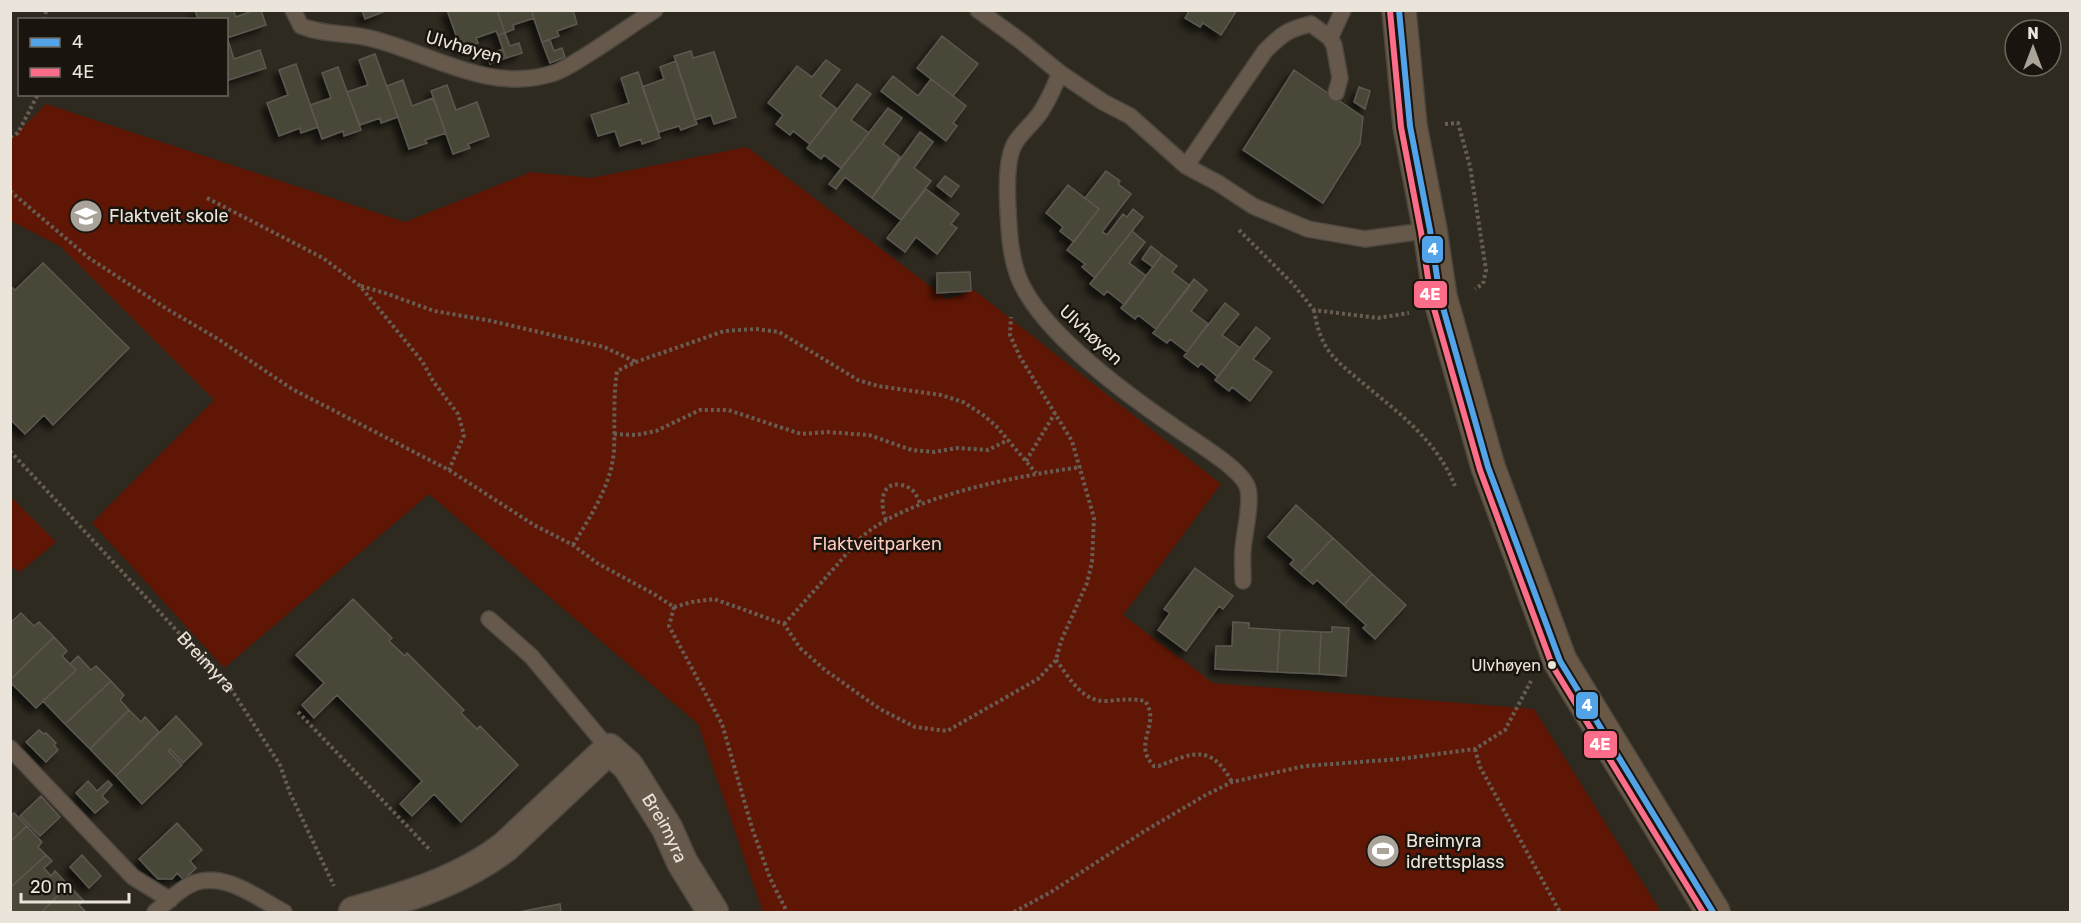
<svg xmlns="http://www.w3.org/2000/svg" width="2081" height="923" font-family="Rubik,sans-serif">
<defs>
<filter id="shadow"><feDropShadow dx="-5.5" dy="5.5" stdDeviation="3" flood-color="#0009"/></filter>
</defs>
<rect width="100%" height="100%" fill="#2f2a20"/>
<path fill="#601604" d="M46,104L405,222L531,172L591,178L747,147L947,299L974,290L1221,484L1123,615L1213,683L1534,709L1661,912H763L698,724L429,494L224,668L92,523L214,400L60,246L11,221L10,140Z
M11,497L56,542L20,572L11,567Z"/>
<path fill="#4a4638" stroke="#5c5951" stroke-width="1.5" filter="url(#shadow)" d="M195,10H233L236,17L255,10H261L266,25L227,38L226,20H198Z
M362,10H388L365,19Z
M447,10H497L505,33L498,35L496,31L476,38L478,43L461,49Z
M497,10H531L534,18L513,25L514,29L505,33Z
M531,10H573L577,24L557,31L559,36L542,42Z
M1190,10H1237L1221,35L1203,23L1200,27L1185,18Z
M505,33L510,46L519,43L522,53L506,58L498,35Z
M942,36L978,64L953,96L917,68Z
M227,37L234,59L260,50L266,68L226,81Z
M550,40L554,51L562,48L565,57L550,63L542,42Z
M503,49L506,58L490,64L487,55Z
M691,51L693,58L714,52L736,117L714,124L711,115L695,120L674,56Z
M375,54L398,117L381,123L380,118L360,125L347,92L368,85L359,60Z
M826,60L840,70L820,96L837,109L810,144L793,131L790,135L776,124L783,115L768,103L797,66L812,77Z
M676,61L697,124L681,130L679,126L659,132L642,87L664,79L660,67Z
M296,64L318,127L301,133L300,128L279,136L267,103L288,95L279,70Z
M338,67L361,130L344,136L343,131L322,139L310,105L331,98L322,73Z
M1294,70L1363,117L1360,144L1323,203L1243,150Z
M638,72L660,138L642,144L641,139L620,146L615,131L598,136L591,115L629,103L621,78Z
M893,76L918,96L931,79L966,106L953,123L957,126L946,141L881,91Z
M403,80L412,106L433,98L446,133L425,140L427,143L409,149L387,86Z
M857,84L871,94L851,120L869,133L841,168L824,155L821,159L807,148Z
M447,85L456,110L477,102L489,136L468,144L470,148L453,154L431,91Z
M1359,87L1370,91L1365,109L1354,102Z
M888,108L902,118L883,144L900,157L872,198L845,177L836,189L829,184Z
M920,132L933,142L914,168L931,181L901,220L872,198Z
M1106,171L1120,181L1118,184L1131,194L1102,232L1107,235L1123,214L1127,217L1133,209L1143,217L1095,278L1082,267L1085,264L1067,250L1099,209L1085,198Z
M945,176L959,186L951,197L937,186Z
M1068,185L1099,209L1074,242L1060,231L1063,227L1046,213Z
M926,189L959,214L951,224L957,228L937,254L916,237L905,252L887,238Z
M1132,231L1145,242L1129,263L1146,276L1125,305L1107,291L1104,295L1090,284Z
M1151,246L1162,255L1153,267L1142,259Z
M1162,255L1177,266L1172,272L1190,286L1156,329L1138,315L1135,319L1121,308Z
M43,263L129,348L53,425L44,415L25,434L10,419V286L15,290Z
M970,272L971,291L937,293V273Z
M1194,279L1207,290L1191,311L1208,324L1187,352L1170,339L1167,343L1153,333Z
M1225,303L1239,314L1222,335L1240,348L1218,377L1201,363L1198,367L1184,356Z
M1256,327L1270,338L1253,359L1272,372L1250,401L1232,387L1229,391L1215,380Z
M1296,505L1333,538L1300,573L1290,564L1294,560L1268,537Z
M1333,538L1372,574L1344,605L1317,580L1313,584L1300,573Z
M1195,568L1233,596L1223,609L1219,606L1186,651L1158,630L1170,613L1164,609Z
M1372,574L1406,605L1375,639L1363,628L1366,625L1344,605Z
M353,599L392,638L389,641L405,656L407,653L464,710L461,713L477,729L480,726L518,765L461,822L434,794L412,816L400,804L422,781L337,695L314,718L302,705L324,683L296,655Z
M21,613L34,626L39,622L54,637L10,680V623Z
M1233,622L1249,623V628L1280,630L1277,672L1215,669L1216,646H1232Z
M1332,627L1349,628L1346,676L1319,674L1321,632H1332Z
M1280,630L1321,632L1319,674L1277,672Z
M54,637L67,651L62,656L76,670L36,708L10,682V680Z
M78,656L91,670L96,666L111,681L65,724L43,701L76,670L70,664Z
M111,681L124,695L120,700L129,710L90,749L65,724Z
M129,710L141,722L145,717L159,732L116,776L90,749Z
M176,716L202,744L183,763L170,749L169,751L182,765L142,804L116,776Z
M39,730L44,734L46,733L56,743L54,745L58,750L46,762L26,742Z
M88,781L97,791L108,781L112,785L102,796L108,802L95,813L76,793Z
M41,796L60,817L40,836L20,816Z
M14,813L27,826L10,842V816Z
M177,823L202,850L190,861L196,868L184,880L177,873L172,879H158L139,859Z
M27,826L42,842L38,847L46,855L10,888V842Z
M46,855L52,861L44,868L51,876L55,871L68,885L42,912H10V888Z
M82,855L101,876L89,888L70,867Z
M68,885L84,901L79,905L86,912H42Z
M560,904L561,912H519Z"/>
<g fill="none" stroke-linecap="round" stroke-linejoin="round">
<g stroke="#4b473f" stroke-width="18">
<path id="lane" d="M293,10L301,26C327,36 347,32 373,39C432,54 490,94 554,73C566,69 578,60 590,53C612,39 633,24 655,10
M978,10L1022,42L1060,73L1103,102L1130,116L1186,166L1218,183L1253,206L1308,229L1365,239L1430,230
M1330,38L1343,10
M1060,73C1054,87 1047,105 1037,117C1030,126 1019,135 1014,145C1006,161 1007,192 1008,209C1009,231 1010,254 1018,276C1039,331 1125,393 1173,426C1191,439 1239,467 1247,486C1253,500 1244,533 1243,549C1242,559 1243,570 1243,581
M1186,166L1265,51C1281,35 1288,29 1311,24L1330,38L1334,45L1340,78L1336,93
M489,619L531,656L609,749
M10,748L133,877L170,900
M155,912C168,902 181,887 197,882C227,873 259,899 284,912"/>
</g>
<g stroke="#4b473f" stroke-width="33">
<g id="street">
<path id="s2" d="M354,912C407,897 463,880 506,846L609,749L628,766L667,828L682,862L713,912"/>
</g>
</g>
<g stroke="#4b473f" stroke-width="36">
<path id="secondary" d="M1399,10L1410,126L1430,230L1440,297L1488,467L1560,661L1713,912"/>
</g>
<g stroke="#685d53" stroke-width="4" stroke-dasharray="3 3" stroke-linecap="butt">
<path d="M45,20L46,10"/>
<path d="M1445,124L1458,123L1470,166L1486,270L1483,284L1475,289"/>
<path d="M10,137L18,133L38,94"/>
<path d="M10,191L89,258L167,309L218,339L292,389L449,470L534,525L573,545L597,563L654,594L674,607"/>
<path d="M207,198L323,258L360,286L422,361L433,381L458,414L464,435L449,470"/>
<path d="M1239,230L1293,284L1314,310L1378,318L1409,313"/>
<path d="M361,286L388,294L434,311L487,320L604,347L636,362"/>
<path d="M1314,310C1316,322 1319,334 1325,345C1334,361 1350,372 1364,384C1400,414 1437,441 1455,486"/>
<path d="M614,434L636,435L656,431L700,410H728L801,434L827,432L869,435L912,450L934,452L957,448L988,450L1008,440"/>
<path id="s1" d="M10,451L231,689L280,765L290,793L334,886"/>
<path d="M1026,461L1055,413"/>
<path d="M886,520C880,506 880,481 901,485C906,486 911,488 914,492C917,496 919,501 921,505"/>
<path d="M573,545C590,517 612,484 614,450C615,423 613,398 617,371L636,362L724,331L756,329L779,332L858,380L878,386L941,395L963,402L982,414L996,426L1036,473"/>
<path d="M674,607L692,602L714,599L784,624L800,648L825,670L880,709L915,727L947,731L1038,679L1056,660L1061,641L1087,583L1092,562L1094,518L1072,441L1020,357L1010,335L1011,317"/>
<path d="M674,607L669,626L722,724L752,828L770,878L787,912"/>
<path d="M784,624C802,605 819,585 836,566C845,556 854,544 864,535C913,495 1018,476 1081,467"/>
<path d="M1056,660C1069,677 1082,702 1106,701C1120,700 1132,698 1145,701C1162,725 1131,743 1154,766H1159C1194,752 1211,744 1232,782"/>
<path d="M298,712L431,851"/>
<path d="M1475,749L1480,767L1560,912"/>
<path d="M1014,912L1051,892L1143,832L1204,796L1232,782L1305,766L1400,759L1475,749L1505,730L1531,681"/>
</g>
<use href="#lane" stroke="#67584c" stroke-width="15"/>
<use href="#street" stroke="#67584c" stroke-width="30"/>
<use href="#secondary" stroke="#6a5847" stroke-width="33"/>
<g stroke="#19140d" stroke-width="10">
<path id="bus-1" d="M1399,10L1410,126L1430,230L1440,297L1488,467L1560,661L1713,912"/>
</g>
<g stroke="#19140d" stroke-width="10">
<path id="bus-2" d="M1390,11L1401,127L1421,232L1431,298L1480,470L1552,665L1703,912"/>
</g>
<use href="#bus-1" stroke="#53a3e8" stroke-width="6"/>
<use href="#bus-2" stroke="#fb6d88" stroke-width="6"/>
</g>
<defs>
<g id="school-disc" transform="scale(1.725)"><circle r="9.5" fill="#a9a399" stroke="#19140d"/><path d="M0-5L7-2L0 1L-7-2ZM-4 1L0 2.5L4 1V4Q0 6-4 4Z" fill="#fff"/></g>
<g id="stadium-disc" transform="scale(1.725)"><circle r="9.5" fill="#a9a399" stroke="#19140d"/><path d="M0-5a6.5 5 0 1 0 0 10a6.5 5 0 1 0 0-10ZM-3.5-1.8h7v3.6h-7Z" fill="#fff"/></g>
</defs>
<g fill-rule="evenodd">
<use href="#school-disc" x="86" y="216"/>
<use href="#stadium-disc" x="1383" y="851"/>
</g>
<circle fill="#ebe4da" stroke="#19140d" stroke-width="2" cx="1552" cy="665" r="5"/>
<g text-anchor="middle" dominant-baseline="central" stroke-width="5" stroke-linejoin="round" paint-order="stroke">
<g font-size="16" fill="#ebe4da" stroke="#19140d" text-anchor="end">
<text x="1541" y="665">Ulvhøyen</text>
</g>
<g font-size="18" fill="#ebe4da" stroke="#19140d">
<text transform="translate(464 47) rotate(16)">Ulvhøyen</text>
<text transform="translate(1091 335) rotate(43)">Ulvhøyen</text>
<text stroke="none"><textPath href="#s1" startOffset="288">Breimyra</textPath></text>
<text stroke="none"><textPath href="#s2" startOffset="406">Breimyra</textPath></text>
</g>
<g font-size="18" fill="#ebe4da" stroke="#19140d" text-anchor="start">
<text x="109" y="216">Flaktveit skole</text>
<text x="1406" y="841">Breimyra<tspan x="1406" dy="21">idrettsplass</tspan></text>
</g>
<g font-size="18" fill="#fec9bc" stroke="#19140d">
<text x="877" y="544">Flaktveitparken</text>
</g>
</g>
<g stroke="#19140d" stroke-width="2">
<rect x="1421" y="235" width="23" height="29" rx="6" fill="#53a3e8"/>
<rect x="1413" y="280" width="35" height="29" rx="6" fill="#fb6d88"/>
<rect x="1575" y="691" width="24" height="29" rx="6" fill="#53a3e8"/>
<rect x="1583" y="730" width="35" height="29" rx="6" fill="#fb6d88"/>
</g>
<g font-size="16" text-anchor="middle" font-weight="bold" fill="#fff">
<text x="1433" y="255">4</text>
<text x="1430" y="300">4E</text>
<text x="1587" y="711">4</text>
<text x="1600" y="750">4E</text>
</g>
<rect width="2081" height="923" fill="none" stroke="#ebe4da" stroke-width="24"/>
<rect x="18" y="18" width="210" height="78" fill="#19140d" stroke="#6d675f" stroke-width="1.5"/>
<rect x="30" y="38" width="30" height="9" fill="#53a3e8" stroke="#6d675f" stroke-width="1.5"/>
<text x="72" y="48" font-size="18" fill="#ebe4da">4</text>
<rect x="30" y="68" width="30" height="9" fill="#fb6d88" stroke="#6d675f" stroke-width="1.5"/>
<text x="72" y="78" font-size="18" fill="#ebe4da">4E</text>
<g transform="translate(2033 48)"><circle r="28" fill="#19140d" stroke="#6d675f" stroke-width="1.5"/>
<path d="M0-4.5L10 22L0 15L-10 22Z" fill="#a9a399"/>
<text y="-9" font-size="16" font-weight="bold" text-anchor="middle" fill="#ebe4da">N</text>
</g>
<path d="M21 893v9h108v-9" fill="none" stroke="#ebe4da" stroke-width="3"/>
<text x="30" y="893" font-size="18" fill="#ebe4da" stroke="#19140d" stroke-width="4.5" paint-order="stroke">20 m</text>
</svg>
